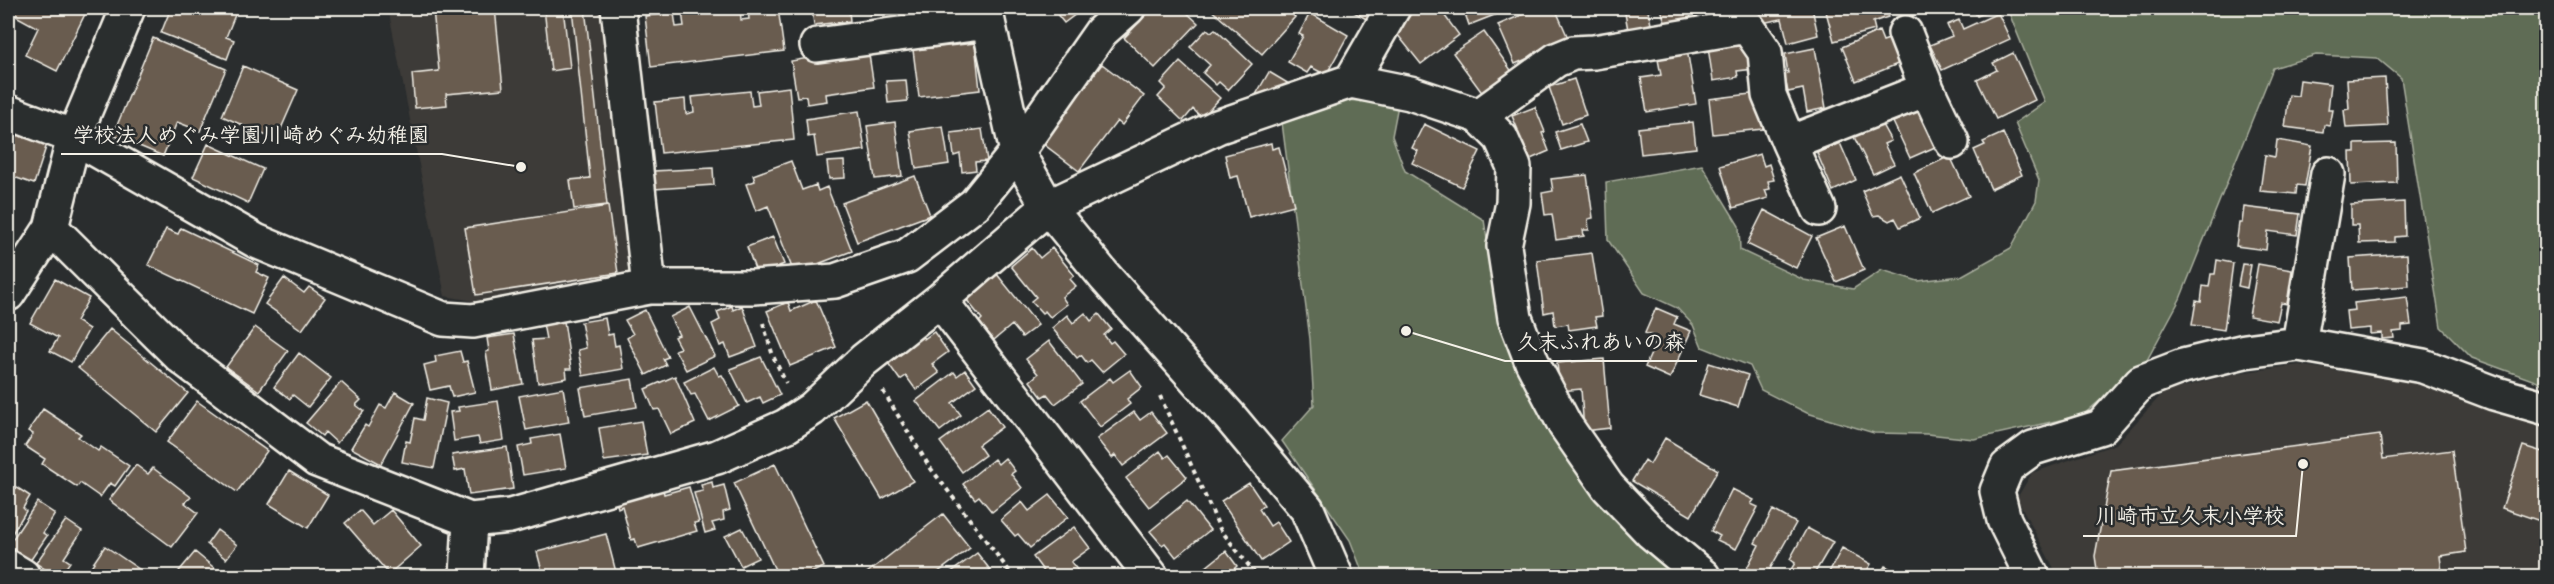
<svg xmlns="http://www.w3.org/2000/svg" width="2554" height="584" font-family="'Comic Neue','Klee One',sans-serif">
<rect width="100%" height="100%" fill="#2a2d2e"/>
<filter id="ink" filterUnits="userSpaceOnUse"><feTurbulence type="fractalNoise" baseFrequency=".0167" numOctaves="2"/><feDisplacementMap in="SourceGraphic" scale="12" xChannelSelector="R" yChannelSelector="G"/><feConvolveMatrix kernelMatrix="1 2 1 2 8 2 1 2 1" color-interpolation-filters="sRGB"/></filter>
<g filter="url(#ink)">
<path fill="#3d3b38" d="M388,8H606L634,272L474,301L445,296Z
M2299,365L2412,382L2473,399L2546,426V576H2058L2017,498L2032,473L2116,444L2164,392L2237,373Z"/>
<path fill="#5e6c54" stroke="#a9ae9e" stroke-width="1.5" d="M2007,8H2546V385L2472,358L2441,327L2401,78L2377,58L2316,55L2273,68L2180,299L2147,360L2083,415L1974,439L1927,434L1874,433L1807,413L1761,390L1750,366L1702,347L1693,325L1677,308L1644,293L1608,240L1606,182L1702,165L1739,226L1740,250L1804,280L1853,289L1882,270L1918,281L1961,276L2011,248L2036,201L2039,180L2015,123L2045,102Z
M1337,99L1398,105L1392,136L1405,171L1484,220L1500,323L1534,403L1576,471L1623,529L1676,576H1364L1350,540L1282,441L1314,405L1310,339L1281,115Z"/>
<path fill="#695b50" stroke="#f4f1e8" stroke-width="1.5" d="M18,8H88L57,71L25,55L38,28L14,15Z
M171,8H231L237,10L226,37L234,40L227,59L161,33Z
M450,8H495L503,89L446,94L447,105L415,108L412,74L439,71L433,9Z
M544,8H563L570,68L551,71Z
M572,8H585L607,205L574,209L570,180L590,178Z
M719,8H740L741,20L749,19L748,8H778L784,51L651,67L645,16L674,13L676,27L684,26L682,12Z
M812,8H854L855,11H849L850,21L814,25Z
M869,8H948L870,15Z
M1052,8H1084L1064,23Z
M1153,8H1173L1176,10L1182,8L1198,23L1155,68L1124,38Z
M1209,8H1284L1295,17L1262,54Z
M1347,8H1376L1368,20Z
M1415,8H1439L1459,35L1421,64L1397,34Z
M1463,8H1494L1497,14L1469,25Z
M1538,8H1555L1569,40L1515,64L1498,25Z
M1624,8H1655L1648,11L1651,24L1628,30Z
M1661,8H1689L1691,18L1665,23Z
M1704,8H1734L1736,14L1706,19Z
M1761,8H1812L1818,35L1788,43L1782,19L1762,23L1758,9Z
M1825,8H1885L1888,17L1873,22L1875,30L1834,41Z
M1903,8H1939L1906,17Z
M1973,8H1998L1977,16Z
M1310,13L1348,35L1326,75L1311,67L1307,73L1288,62L1303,36L1299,34Z
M1998,13L2010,39L1942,70L1930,45L1952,36L1947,25L1959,20L1963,29Z
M1207,29L1211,32L1215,29L1252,64L1228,90L1219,82L1216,85L1203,73L1210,65L1190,47Z
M1879,31L1883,41L1889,39L1900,63L1856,81L1842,47Z
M1484,32L1513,73L1483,94L1453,53Z
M153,38L226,69L200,131L177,122L163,156L113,135Z
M1745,42L1754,69L1737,71L1738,77L1713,81L1708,47Z
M975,43L980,90L919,97L913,50Z
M868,48L874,87L826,94L827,101L807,104L806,96L797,97L791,61Z
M1815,48L1826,108L1807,112L1803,89L1788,92L1784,74L1788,73L1785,54Z
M1687,49L1696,104L1647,112L1641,78L1661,75L1657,54Z
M2013,53L2035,100L1996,119L1977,80L1997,70L1993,63Z
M1180,62L1220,98L1202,118L1193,109L1183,121L1158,97L1166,88L1161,83Z
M1102,64L1144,96L1122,125L1117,121L1079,171L1042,143Z
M243,66L298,90L276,140L222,116Z
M1269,72L1291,85L1254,98Z
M2385,78L2388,126L2346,128L2344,110L2349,109L2347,80Z
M1574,79L1586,115L1562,124L1549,87Z
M906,80L908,101L888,103L886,81Z
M2300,80L2331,84L2328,110H2333L2330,126L2324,125L2323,132L2285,127L2289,95L2298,96Z
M789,87L794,140L661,153L655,102L685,99L686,114L694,112L692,97L750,91L752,106L759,105L757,91Z
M1759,93L1763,129L1713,134L1709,99Z
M1535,107L1545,132L1542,133L1549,151L1526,161L1514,132L1518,130L1512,116Z
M859,111L865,150L817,157L814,136L808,137L806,119Z
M1918,111L1935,147L1910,158L1893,122Z
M895,122L902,176L875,179L867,126Z
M1693,122L1696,148L1641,154L1638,128Z
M1881,123L1891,141L1884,144L1894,164L1873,174L1854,137Z
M1424,124L1480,151L1462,187L1412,163L1418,151L1412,148Z
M1580,124L1587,142L1561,150L1555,132Z
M943,126L949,164L916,169L910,131Z
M982,129L987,161L975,162L976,170L962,172L960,154L954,156L951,133Z
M2003,133L2022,175L1991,189L1974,150L1985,145L1983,142Z
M16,135L47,144L34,184L8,175V162Z
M2277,140L2312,146L2305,186L2297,185L2296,194L2260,191L2265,155L2275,157Z
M1271,143L1272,149L1279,147L1294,205L1249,217L1238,176L1230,178L1225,155Z
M1840,143L1856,180L1833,191L1817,153Z
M2396,143L2397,183L2351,185L2350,152H2355V144Z
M208,144L263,169L248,203L193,177Z
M1760,154L1764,166L1769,164L1774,180L1768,181L1770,189L1765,190L1768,198L1733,208L1720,166Z
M1950,156L1969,196L1932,213L1914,173Z
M791,161L802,190L816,185L818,191L827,187L852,251L794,273L768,206L756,211L746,184L755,181L753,175Z
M844,161L845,178L829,179L827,162Z
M713,168L714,185L654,189L653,171Z
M1900,174L1920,218L1900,227L1895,218L1889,221L1879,215L1873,216L1862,191Z
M1587,175L1593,218L1588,219L1589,230H1583L1584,236L1556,240L1552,214L1545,215L1542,193L1553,191L1551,179Z
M915,176L930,215L857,242L842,203Z
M2404,202L2405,236L2395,237V242L2359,243L2358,225H2351V205Z
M608,206L618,273L476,295L465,228Z
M2244,207L2300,214L2297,235L2268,231L2266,250L2236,246L2239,223H2242Z
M1764,210L1812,236L1796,268L1747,244Z
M1845,226L1864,270L1836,282L1816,238Z
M181,228L259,265L256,272L269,278L252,314L148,265L166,229L178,234Z
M773,237L784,264L757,275L747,247Z
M1032,248L1040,258L1052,248L1074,275L1070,279L1076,286L1062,297L1067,304L1050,317L1045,311L1042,313L1031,301L1036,297L1011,266Z
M1592,253L1602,316L1595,317L1597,326L1569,330L1568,324L1555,326L1553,311L1544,313L1537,260Z
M2407,254L2409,286L2352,290L2350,258Z
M2217,260L2233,263L2224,330L2192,325L2196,301L2201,302L2203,286L2209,287L2211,274H2215Z
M2242,264L2251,265L2247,288L2238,286Z
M2258,264L2292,270L2287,304L2281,303L2277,321L2249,316Z
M996,273L1038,325L1022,337L1012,325L994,340L979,322L982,319L966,299Z
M284,278L304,293L309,287L325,298L302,330L265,304Z
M55,279L89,298L76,321L89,329L71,362L50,351L58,338L30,323Z
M2407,297L2411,325L2402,326V331L2393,332L2394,338L2382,339V333L2370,334V328L2348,330L2346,311L2355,310L2354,303Z
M816,300L836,347L790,366L767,311L788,302L791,311Z
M732,306L733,310L742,306L757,347L730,357L725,344L720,346L712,324L720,320L717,312Z
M690,307L715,356L686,370L675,350L680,348L674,337L679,335L670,317Z
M1656,308L1677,317L1674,324L1691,331L1670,378L1645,367L1658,338L1645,333Z
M645,310L668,357L663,359L666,365L646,375L627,338L633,334L625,320Z
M1085,313L1091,321L1099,314L1111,329L1104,335L1110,343L1113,341L1124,354L1102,372L1091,360L1087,363L1081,355L1077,358L1052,328L1067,315L1073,323Z
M605,318L608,335L613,334L615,346L619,345L623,369L583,376L578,350L586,348L581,322Z
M564,321L571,369H566L567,378L538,383L532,340L546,339L543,324Z
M255,327L288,351L259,391L226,367Z
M110,329L188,393L156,432L78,368Z
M919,331L924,339L934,332L948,352L932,364L939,373L916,390L906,376L900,380L888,363L903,353L898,346Z
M514,334L523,384L492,390L486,352L489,351L487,338Z
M1049,341L1082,384L1055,404L1047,394L1042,397L1030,381L1038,374L1026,359Z
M460,351L463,362L467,361L475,392L452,397L449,386L430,390L424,365L436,362L435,356Z
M299,353L331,378L308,407L293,395L290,399L274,387Z
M761,357L780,395L763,403L760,397L747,403L730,369Z
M1604,359L1610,428L1584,431L1581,389L1560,391L1557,363Z
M1709,363L1748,375L1738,407L1699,395Z
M714,367L719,376L722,375L739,406L709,421L695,394L691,395L684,382Z
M965,370L976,385L952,403L961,415L940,431L916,401L954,372L957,376Z
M1130,370L1142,387L1127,399L1130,404L1100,427L1080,401L1110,378L1113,382Z
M675,376L695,423L671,434L659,409L654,410L645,389Z
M632,379L637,407L585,416L580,388Z
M341,382L361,400L356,405L364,411L337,443L325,432L322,436L306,423Z
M563,388L569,422L526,430L519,396Z
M395,392L414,403L381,464L351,448L365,425L368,427L380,405L386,408Z
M427,398L447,403L434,468L402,462L406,441L410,442L415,418L423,420Z
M866,400L913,481L882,499L834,418Z
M197,401L267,451L237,492L167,442Z
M498,401L504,440L480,444L478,437L454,441L450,412L459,411L458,407Z
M988,407L1002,427L978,445L985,455L962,472L940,442Z
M43,409L81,434L78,437L98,451L101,447L129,466L115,486L110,483L100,497L80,483L77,487L42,464L45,459L25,446L33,434L28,431Z
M1134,412L1140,420L1151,412L1167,433L1123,466L1115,455L1112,458L1097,439Z
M641,421L647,455L604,461L599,428Z
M560,434L566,468L523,475L518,447L532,444L531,439Z
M2380,435L2383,459L2452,450L2466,552L2440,556L2442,572L2411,576H2098L2095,556L2111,471Z
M1665,438L1718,470L1691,516L1632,481L1645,460L1650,464Z
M2523,446L2546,453V523L2502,508Z
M507,447L513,489L469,495L465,469L455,471L452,455Z
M1160,451L1165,458L1169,455L1187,477L1149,507L1126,478Z
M1005,458L1015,471L1011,474L1022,488L992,512L979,496L975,499L963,484L994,459L998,464Z
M775,464L824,567L804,576H778L734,483Z
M136,465L148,474L153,468L191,497L185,503L198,513L172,547L109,500Z
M289,471L328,495L308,528L269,504Z
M712,482L713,488L724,485L730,510L723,512L724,520L712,523L715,530L705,533L694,493L703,491L701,485Z
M1249,483L1264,505L1259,509L1270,526L1276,522L1289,542L1261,561L1221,501Z
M662,484L664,494L689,487L699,522L694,523L697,531L638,548L635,539L631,540L622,506L618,508L615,497Z
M16,487L30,496L23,508L26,511L8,540V501Z
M1732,489L1754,500L1751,504L1758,507L1736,549L1717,540L1720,536L1711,531Z
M1050,495L1068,517L1030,548L1018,534L1015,536L1001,520L1022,502L1029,511Z
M1187,501L1210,530L1176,557L1165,543L1162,545L1150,531Z
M37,502L55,514L43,533L47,536L30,561L8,546Z
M360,510L373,525L391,510L421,546L389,574L345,523Z
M1773,510L1796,523L1766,576H1761L1747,568L1759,545L1755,543Z
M943,514L970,548L933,576H863Z
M66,520L82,531L64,558L70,562L60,576H55L36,563Z
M1074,527L1090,548L1071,562L1082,576H1047L1033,557Z
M742,528L758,558L741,566L725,536Z
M1807,528L1833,542L1813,576H1787L1795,563L1790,559Z
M217,530L237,545L226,559L207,544Z
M606,534L617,576H531V574L542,571L537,552Z
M105,546L149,576H94L97,573L90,568Z
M1842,548L1871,564L1864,576H1827Z
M1226,551L1237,566L1232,571L1237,576H1195Z
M195,552L224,576H175Z
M977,553L995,576H946Z
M1885,566L1905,576H1879Z
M702,570L704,576H679Z"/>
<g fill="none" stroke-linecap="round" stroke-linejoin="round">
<g stroke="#f4f1e8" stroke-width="38">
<path id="minor" d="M618,8L649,287
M985,8L1017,152L1048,207L1105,277L1230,417L1307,509L1336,576
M1905,33L1927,89
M817,45L988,22
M1351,81L1393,8
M8,112L74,137L256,241L443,319L473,321L649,287H753L835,281L907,256L975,204L1017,152L1101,32L1128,8
M1479,116L1556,60L1573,53L1594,52L1747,26L1765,52L1769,95L1789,143L1927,89L1952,142
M1789,143L1819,209
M51,228L180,356L317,460L470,520L510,516L717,457L786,426L812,409L864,360L940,300L1048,207L1217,127L1351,81L1410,93L1479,116L1501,138L1514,167L1513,203L1504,246L1515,318L1532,362L1565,425L1608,487L1652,533L1703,576
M8,294L51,228L74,137L128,8
M940,300L1151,576
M2299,344L2328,174
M8,567L23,576
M467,576L470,520
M2032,576L2004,520L1997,491L2007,467L2033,448L2101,427L2141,382L2183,366L2245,351L2299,344L2423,366L2494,393L2546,408"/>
</g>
<path stroke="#f4f1e8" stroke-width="4" stroke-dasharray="4.5 4.5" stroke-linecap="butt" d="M763,323L773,356L786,383
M883,391L929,466L1013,576
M1160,396L1220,529L1257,576"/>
<use href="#minor" stroke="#2a2d2e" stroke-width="33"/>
</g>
</g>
<path fill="none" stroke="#f4f1e8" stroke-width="2" d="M521 167L442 154H61M1406 331L1505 361H1697M2303 464L2296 536H2083"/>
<g fill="#f4f1e8" stroke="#2a2d2e" stroke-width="2">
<circle cx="521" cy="167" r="6"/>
<circle cx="1406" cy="331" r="6"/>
<circle cx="2303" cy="464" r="6"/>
</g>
<g font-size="21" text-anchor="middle" font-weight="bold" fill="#f4f1e8" stroke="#2a2d2e" stroke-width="5" stroke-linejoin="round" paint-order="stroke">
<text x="251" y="142">学校法人めぐみ学園川崎めぐみ幼稚園</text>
<text x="1601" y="349">久末ふれあいの森</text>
<text x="2190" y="523">川崎市立久末小学校</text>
</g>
<rect width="2554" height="584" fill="none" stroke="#2a2d2e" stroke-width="30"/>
<rect x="15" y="15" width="2524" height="554" fill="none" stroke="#f4f1e8" stroke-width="2" filter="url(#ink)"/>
</svg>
